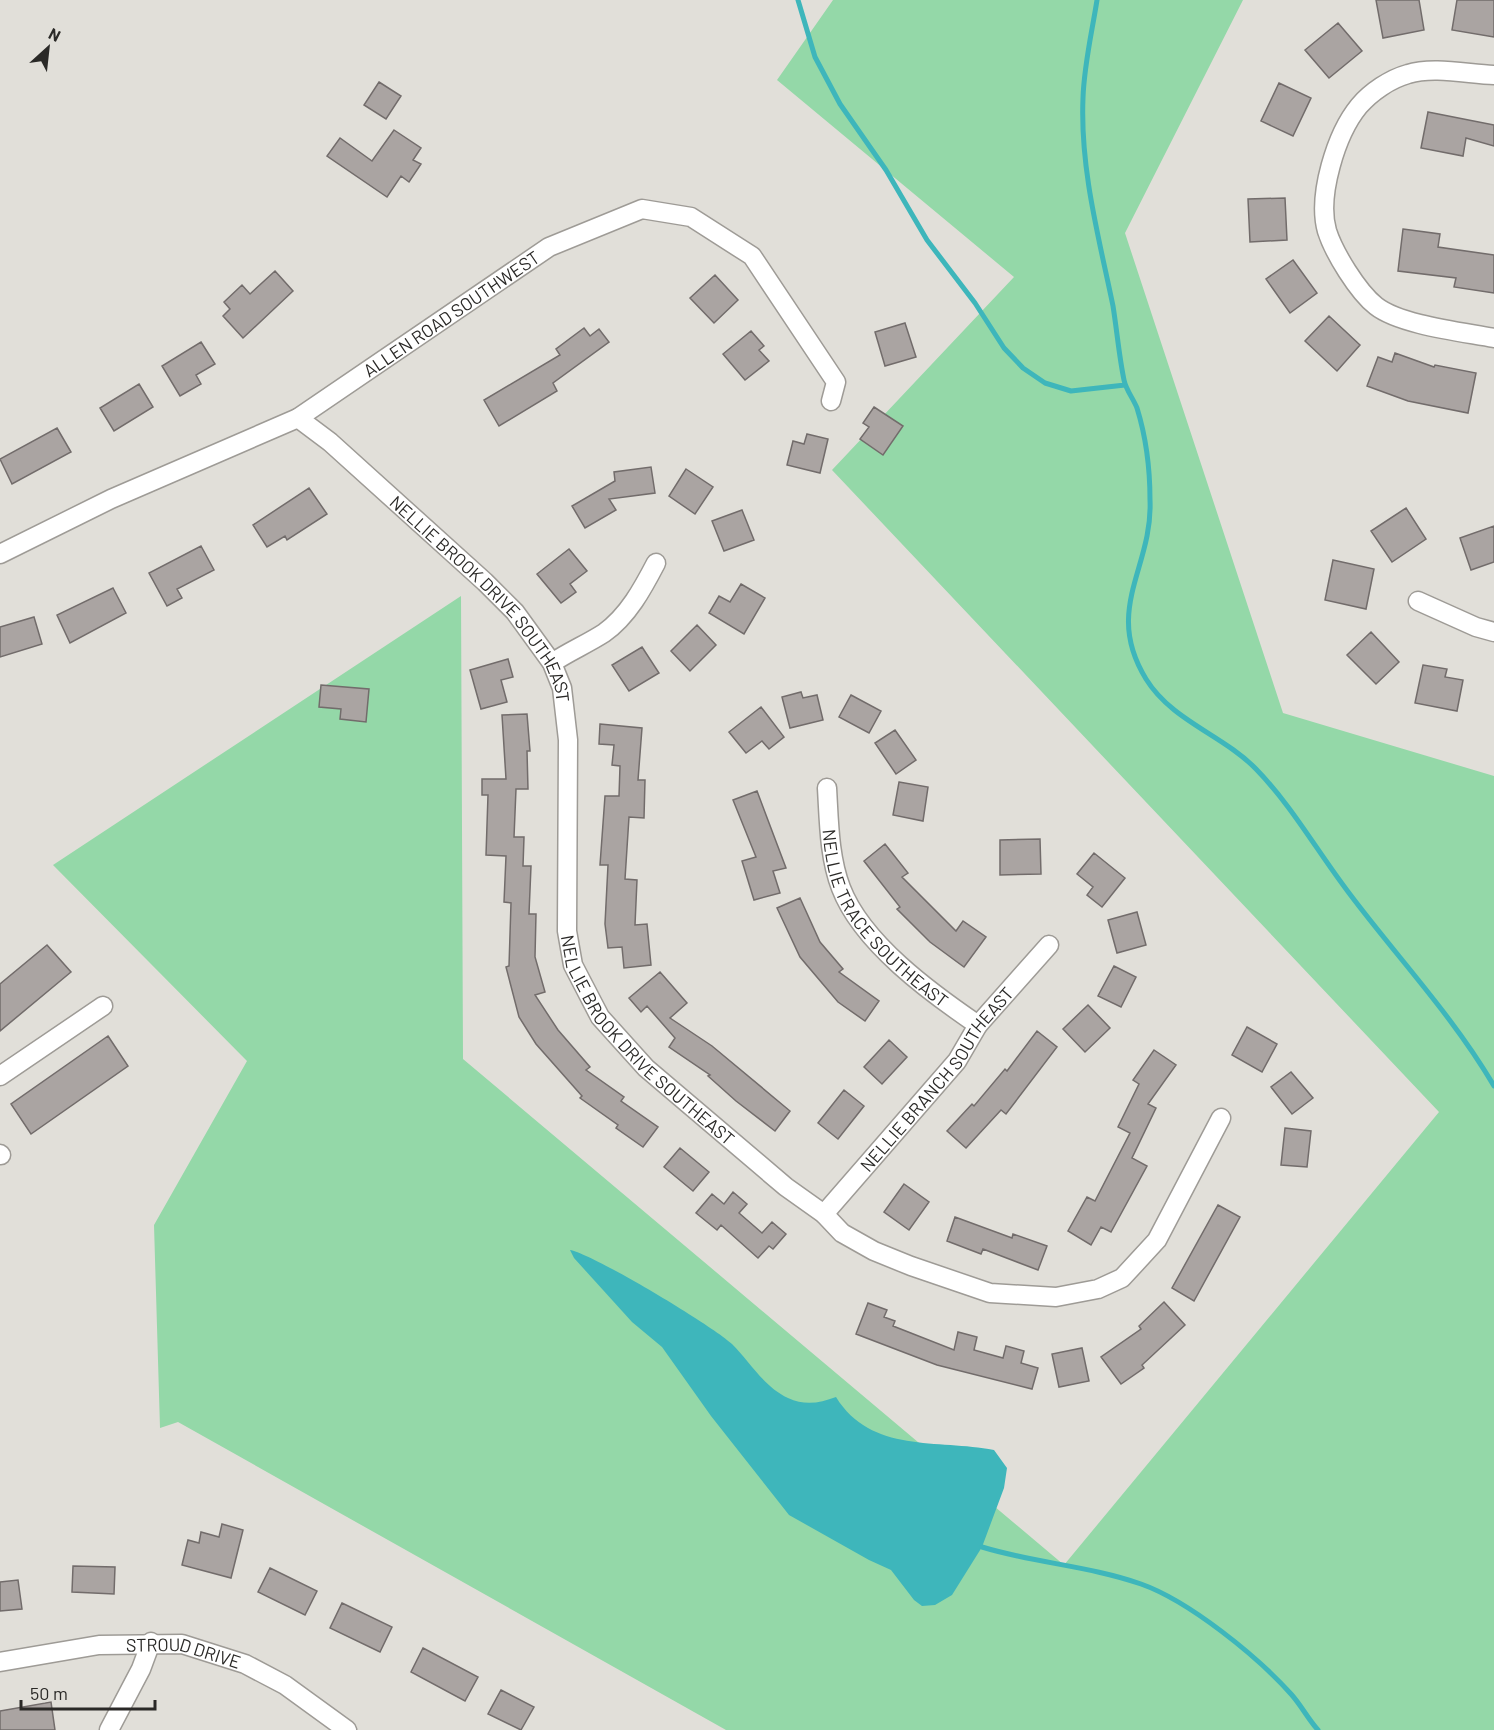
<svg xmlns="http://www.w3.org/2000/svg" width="1494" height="1730" font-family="Barlow,sans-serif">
<rect width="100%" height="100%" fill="#e1dfd9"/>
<path fill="#94d8a8" d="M833,0H1243L1125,233L1283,713L1494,776V1730H726L178,1422L160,1428L154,1225L247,1061L53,865L461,596L463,1059L1064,1565L1439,1112L832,470L1014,277L777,80Z"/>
<path fill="#3eb6bb" d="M570,1250C593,1254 713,1326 732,1344C750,1362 764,1387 788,1398C805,1406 820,1403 836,1397C871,1454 938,1439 994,1450L1007,1468L1004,1488L982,1547L952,1595L935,1605L922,1606L914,1600L891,1570L869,1560L789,1515L711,1416L662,1347L632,1322L574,1258Z"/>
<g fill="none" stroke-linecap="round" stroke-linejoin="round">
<path stroke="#3eb6bb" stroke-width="5" d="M798,0L815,57L840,104L886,170L927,240L975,303L1004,348L1023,368L1045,383L1071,391L1125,385
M1097,0C1092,32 1084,65 1083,98C1080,169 1099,238 1113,306C1117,331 1119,356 1124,380C1126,390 1133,398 1137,408C1146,437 1150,469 1150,500C1153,568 1103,609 1146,679C1172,721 1223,735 1256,769C1292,806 1317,851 1349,893C1397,957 1453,1016 1494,1086
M982,1547C1034,1563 1090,1566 1141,1584C1189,1601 1257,1656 1291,1694C1301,1705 1308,1719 1318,1730"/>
</g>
<path fill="#aaa4a2" stroke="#726c6b" stroke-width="1.5" d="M1376,0H1419L1424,30L1383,38Z
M1457,0H1494V37L1452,30Z
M1338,23L1362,51L1329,78L1305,50Z
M379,82L401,96L386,119L364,105Z
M1279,83L1311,98L1293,136L1261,121Z
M1428,112L1494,125V146L1466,138L1463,156L1421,148Z
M394,130L421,148L413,160L421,164L409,182L401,176L387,197L327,156L340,138L372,161Z
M1285,198L1287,240L1250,242L1248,199Z
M1403,229L1440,234L1438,247L1494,255V293L1454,287L1456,278L1398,271Z
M1293,260L1317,293L1290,313L1266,279Z
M275,271L293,291L243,338L223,316L230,309L224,302L242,285L250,294Z
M715,275L738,300L714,323L690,298Z
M1329,316L1360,345L1337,371L1305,341Z
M905,323L916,357L885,366L875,332Z
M584,328L590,336L599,329L609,342L553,383L557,391L499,426L484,400L560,355L556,349Z
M751,331L764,346L759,350L769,361L745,380L723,354Z
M201,342L215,364L196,375L201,384L180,396L162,366Z
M1395,353L1434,367L1435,365L1476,373L1468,413L1408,401L1367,386L1378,357L1392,362Z
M139,384L153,407L114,431L100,408Z
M874,407L903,426L883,455L860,439L869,427L863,423Z
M57,428L71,452L12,484L0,459Z
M807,434L828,439L820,473L787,465L793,441L804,444Z
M651,467L655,493L609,499L616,510L585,528L572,506L615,481L614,472Z
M686,469L713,487L695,514L669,496Z
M309,488L327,514L287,540L285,536L267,547L253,525Z
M1406,508L1426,539L1392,562L1371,531Z
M742,510L754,540L724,551L712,521Z
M1494,526V562L1471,570L1460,538Z
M201,546L214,570L177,589L182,598L167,606L149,573Z
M569,549L587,571L570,584L576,592L561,603L537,574Z
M1333,560L1374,569L1366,609L1325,600Z
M741,584L765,598L744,634L709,613L719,596L730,602Z
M113,588L126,613L70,643L57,615Z
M34,617L42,644L0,657V627Z
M697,625L716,645L690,671L671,651Z
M1371,632L1399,662L1376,684L1347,655Z
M642,647L659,673L629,691L612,665Z
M508,659L513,677L501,680L507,702L481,709L470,670Z
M1423,665L1447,669L1445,677L1463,680L1457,711L1415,703Z
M321,685L369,689L366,722L340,719L341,709L319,707Z
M801,692L803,698L817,695L823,720L790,728L782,697Z
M851,695L881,711L869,733L839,717Z
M761,707L784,737L769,749L762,741L746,753L729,732Z
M527,714L530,751H527L528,789H516L514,837H524L523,866H531L529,914H536L535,957L545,992L535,995L558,1030L590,1067L586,1070L624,1097L621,1101L658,1127L643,1147L616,1128L618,1125L580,1098L582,1096L536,1044L519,1017L506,967L509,966L511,903L504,902L506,856L486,855L488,795H482V779H506L502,715Z
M600,724L642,728L638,780H645L644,818L629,817L625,879L637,880L635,925L647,924L651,965L624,968L622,947L608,948L605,924L608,865H600L605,796H619L620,766L612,765L614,745L599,744Z
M895,730L916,760L896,774L875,743Z
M899,782L928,787L923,821L893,815Z
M757,791L786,868L773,871L780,893L754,900L742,861L756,857L733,800Z
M1040,839L1041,874L1000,875V840Z
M885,844L908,873L902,877L956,931L963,921L986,937L964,967L930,942L897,909L900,907L864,861Z
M1094,853L1125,878L1102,907L1087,895L1093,887L1077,874Z
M800,898L820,942L843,969L839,972L879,1001L865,1021L838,1002L800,957L777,908Z
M1137,912L1146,945L1117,953L1108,920Z
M47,945L71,972L0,1031V984Z
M1114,966L1136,977L1121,1007L1098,996Z
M660,972L687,1003L670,1018L712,1046L790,1111L775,1131L736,1101L708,1076L710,1075L669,1047L675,1038L647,1006L641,1012L629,998Z
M1088,1005L1110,1028L1085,1052L1063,1029Z
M1247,1027L1277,1044L1262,1072L1232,1055Z
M1037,1031L1057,1047L1006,1114L1001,1110L966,1148L947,1131L972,1104L974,1106L1005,1069L1007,1071Z
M108,1036L128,1066L31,1134L11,1104Z
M889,1040L907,1057L882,1084L864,1067Z
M1154,1050L1176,1065L1148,1104L1156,1108L1132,1158L1147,1166L1111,1232L1101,1227L1091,1245L1068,1231L1087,1197L1095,1201L1130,1133L1118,1127L1139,1084L1133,1080Z
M1291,1072L1313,1098L1292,1114L1271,1087Z
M844,1090L864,1106L838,1139L818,1123Z
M1285,1128L1311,1131L1307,1167L1281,1165Z
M680,1148L709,1172L693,1191L664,1167Z
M904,1184L929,1202L909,1230L884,1212Z
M733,1192L747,1204L739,1213L762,1233L772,1222L786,1234L773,1249L769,1246L758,1258L721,1225L717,1230L696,1213L712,1194L724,1204Z
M1218,1205L1240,1217L1194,1301L1172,1288Z
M955,1217L1012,1238L1013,1234L1047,1246L1038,1270L983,1249L981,1254L947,1241Z
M1164,1302L1185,1325L1142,1365L1144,1368L1121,1384L1101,1357L1141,1329L1139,1326Z
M868,1303L887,1310L884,1317L895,1321L893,1326L954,1350L958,1332L977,1337L974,1350L1003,1358L1006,1346L1024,1351L1021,1363L1038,1368L1032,1389L937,1365L856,1334Z
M1082,1348L1089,1381L1059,1387L1052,1354Z
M222,1524L243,1530L231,1578L182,1565L188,1540L199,1543L201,1532L219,1537Z
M73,1566L115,1567L114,1594L72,1592Z
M270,1568L317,1591L305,1615L258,1592Z
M18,1580L22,1609L0,1611V1582Z
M342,1603L392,1627L380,1652L330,1628Z
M423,1648L478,1677L465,1701L411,1672Z
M501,1690L534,1707L521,1730L488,1714Z
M51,1702L55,1730H0V1711Z"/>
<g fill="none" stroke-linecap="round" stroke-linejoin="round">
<g stroke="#9e9b96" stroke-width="21">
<g id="minor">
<path d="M1494,75C1468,74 1433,66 1408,74C1390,79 1371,92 1359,106C1336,134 1317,196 1327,231C1334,253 1358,292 1376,306C1400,325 1463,332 1494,338"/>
<path id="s1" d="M298,418L330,442L485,582L515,612L552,663L562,688L568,740L567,931L573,965L600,1017L646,1068L786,1187L824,1214L842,1233L874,1251L911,1266L990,1293L1056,1297L1098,1289L1122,1278L1157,1240L1221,1118"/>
<path id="s2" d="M0,554L111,499L298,418L549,247L642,209L691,217L752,256L836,382L831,401"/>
<path d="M1418,601L1476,627L1494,632"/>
<path d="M552,663C568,652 587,644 604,633C628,616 643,588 656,563"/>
<path id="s3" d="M827,788C829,821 829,857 841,888C862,943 931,993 978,1025"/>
<path d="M0,1076L103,1006"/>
<path d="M0,1154L1,1155"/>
<path id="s4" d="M824,1214L957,1061L978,1025L1049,945"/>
<path id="s5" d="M0,1662L99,1645L182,1644L245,1664L285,1685L347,1730"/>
<path d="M109,1730L141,1669L151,1642"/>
</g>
</g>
<use href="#minor" stroke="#fff" stroke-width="18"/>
</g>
<g text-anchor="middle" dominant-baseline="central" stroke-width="6" stroke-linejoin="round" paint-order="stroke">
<g font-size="18" fill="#2a2927" stroke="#e1dfd9">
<text stroke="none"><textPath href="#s2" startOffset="513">ALLEN ROAD SOUTHWEST</textPath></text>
<text stroke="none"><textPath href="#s1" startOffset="260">NELLIE BROOK DRIVE SOUTHEAST</textPath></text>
<text stroke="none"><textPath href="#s3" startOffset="150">NELLIE TRACE SOUTHEAST</textPath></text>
<text stroke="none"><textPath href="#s1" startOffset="764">NELLIE BROOK DRIVE SOUTHEAST</textPath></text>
<text stroke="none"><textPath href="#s4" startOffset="176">NELLIE BRANCH SOUTHEAST</textPath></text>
<text stroke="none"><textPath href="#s5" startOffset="186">STROUD DRIVE</textPath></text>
</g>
</g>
<g transform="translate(48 48) rotate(27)" stroke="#e1dfd9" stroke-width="4.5" paint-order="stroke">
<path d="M0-4.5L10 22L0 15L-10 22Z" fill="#2a2927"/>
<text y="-9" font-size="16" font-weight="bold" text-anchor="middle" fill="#2a2927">N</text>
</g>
<path d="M21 1700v9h134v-9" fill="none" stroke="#2a2927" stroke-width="3"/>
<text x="30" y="1700" font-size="18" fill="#2a2927" stroke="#e1dfd9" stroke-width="4.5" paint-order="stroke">50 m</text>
</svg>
